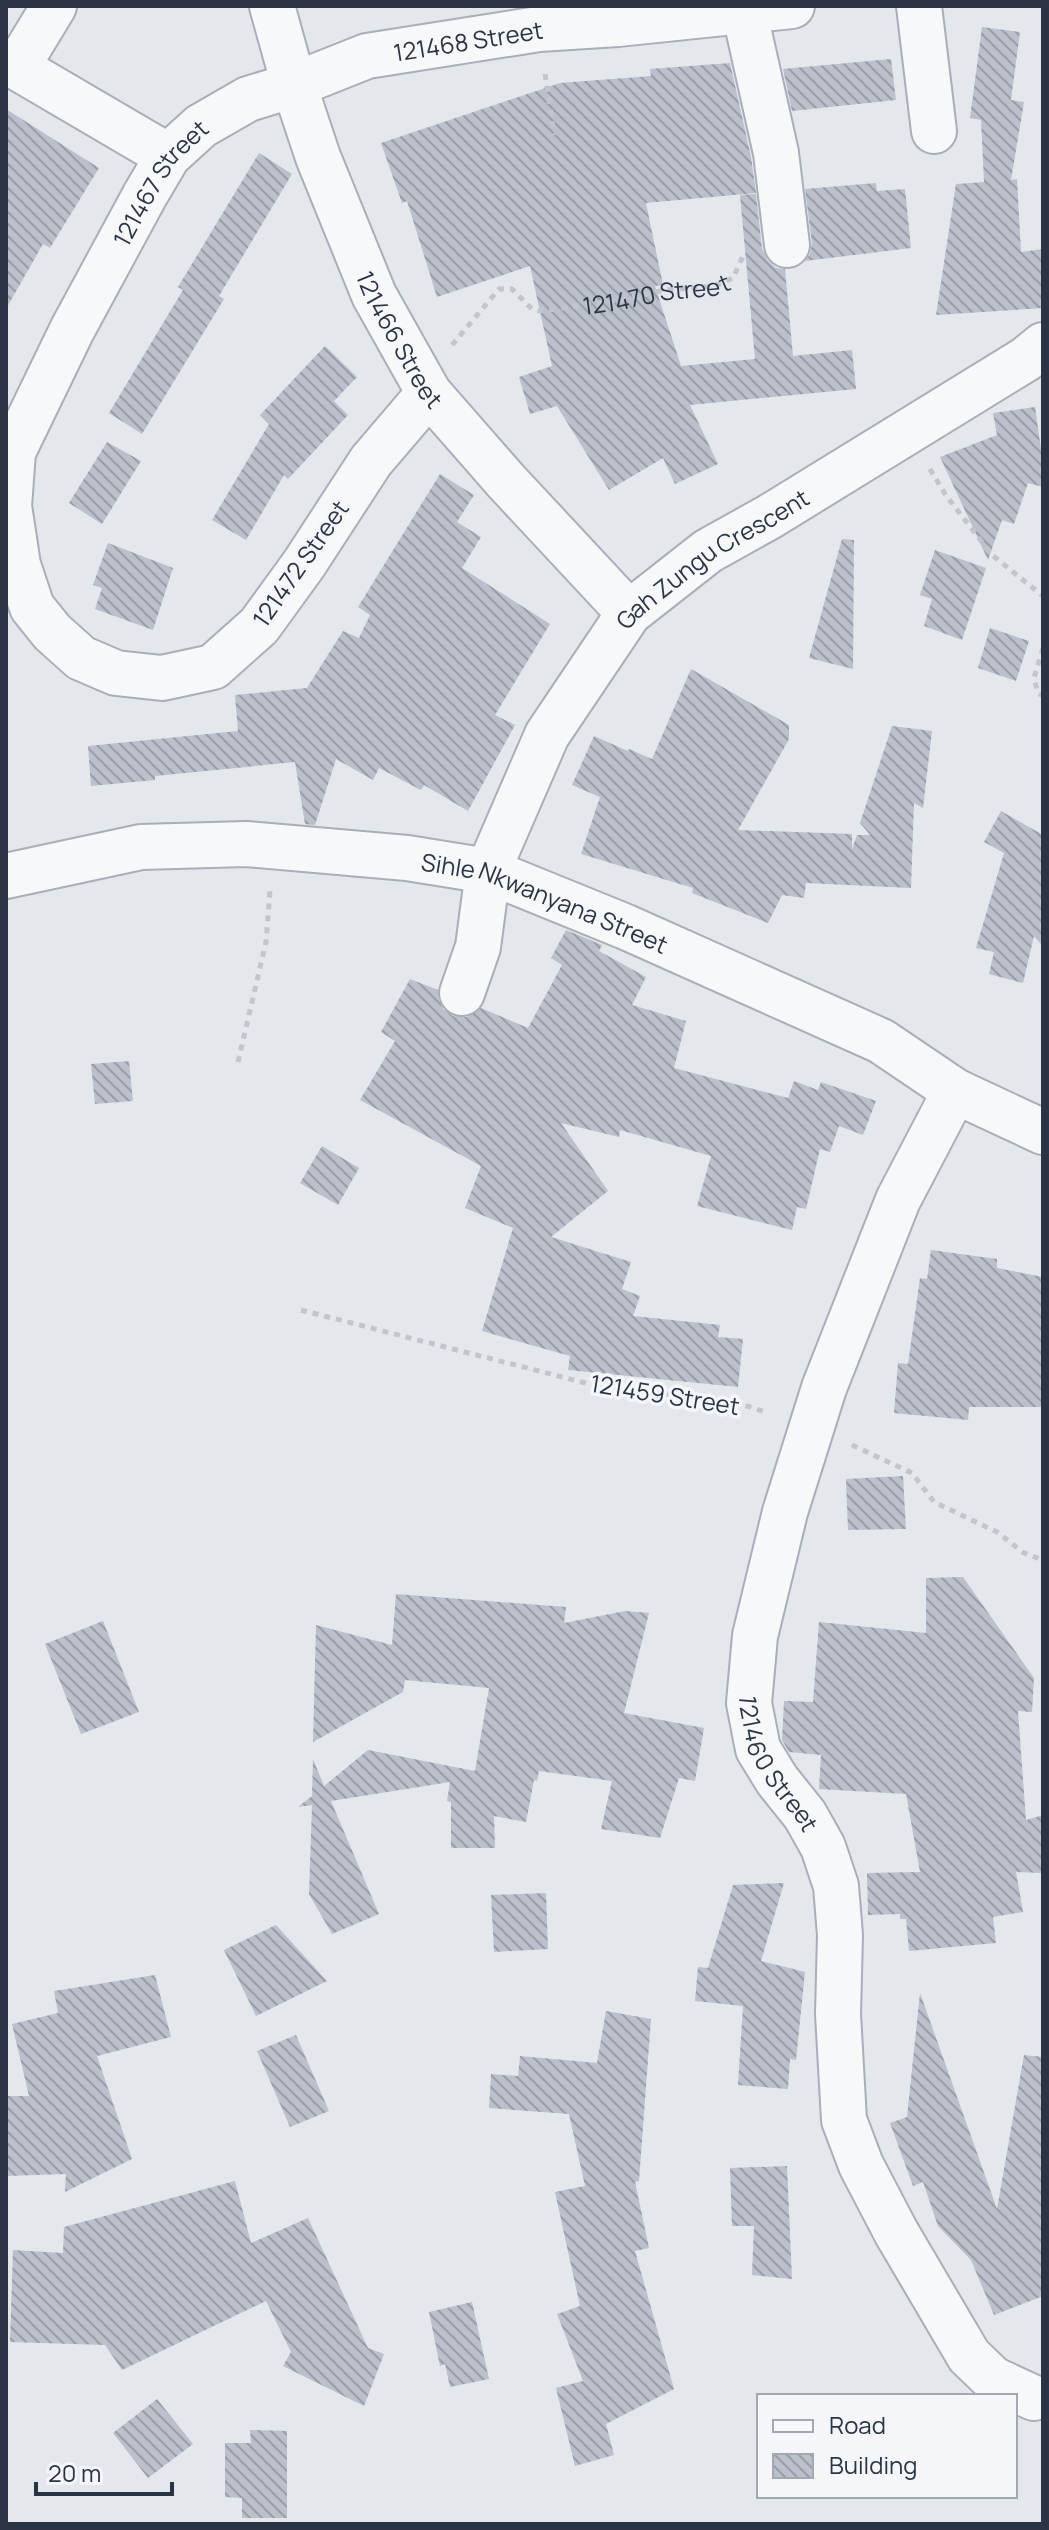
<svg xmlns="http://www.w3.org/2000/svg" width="1049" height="2530" font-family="Manrope,sans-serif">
<defs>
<pattern id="building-back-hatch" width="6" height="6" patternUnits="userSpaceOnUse" patternTransform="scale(2)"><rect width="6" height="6" fill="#bbc0ca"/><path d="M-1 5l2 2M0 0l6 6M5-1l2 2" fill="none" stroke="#989da6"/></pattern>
</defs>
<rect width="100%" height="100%" fill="#e4e7ec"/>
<path fill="url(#building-back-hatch)" d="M982,27L1020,32L1011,100L1024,102L1011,180L1017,179L1021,252L1043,249V308L936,315L956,184L984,182L981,120L970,118Z
M891,59L896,100L792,111L783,69Z
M730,63L751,157L756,193L646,203L663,285L655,286L681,366L755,359L740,195L756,194L762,249L768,261L776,268L785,269L793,356L852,350L856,389L690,405L718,464L675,484L663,458L609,490L557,406L530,414L519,377L552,366L530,266L437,297L407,201L402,203L381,143L560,83L651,76L650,69Z
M6,109L99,168L50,248L43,244L6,309Z
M259,153L292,174L219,296L224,299L142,434L109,413L183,290L178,287Z
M876,183L877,191L905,189L911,248L805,261L810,254L812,243L805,189Z
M325,346L357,377L334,401L348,415L288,479L284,475L246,540L212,520L269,424L260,415Z
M1035,407L1043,463V487L1028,483L1014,524L1002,520L988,560L940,457L997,435L993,413Z
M107,442L141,461L102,524L69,503Z
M440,474L474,495L457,522L481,537L462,568L550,624L495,715L515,725L468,811L424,785L421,790L379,768L373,780L336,759L315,825L305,824L295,762L155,776V780L91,786L88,746L238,731L235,695L307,688L343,631L359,638L370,615L358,607Z
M842,539L854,540L853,669L809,658Z
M108,543L173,568L153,630L95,609L102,588L93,585Z
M935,550L986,568L962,640L924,626L932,599L920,595Z
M990,628L1029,641L1016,681L978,668Z
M691,669L789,725V739L738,830L852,834V849L857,835H870L860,823L892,726L932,731L923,808L914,803L911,888L806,883L804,898L782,895L768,923L692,893L693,888L581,854L600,797L572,785L594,736L628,751L629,749L652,759Z
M1001,811L1043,835V946L1034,936L1023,983L989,974L994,952L976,948L1004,853L984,842Z
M566,930L602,945L599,951L646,977L632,1005L686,1021L674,1068L788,1098L794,1081L818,1090L821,1082L876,1101L863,1135L839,1126L830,1152L820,1149L806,1209L797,1207L792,1230L697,1206L711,1156L620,1130L619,1137L561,1123L608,1191L551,1237L631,1262L622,1289L640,1296L633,1316L720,1325L718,1337L743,1339L738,1387L568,1370L570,1356L482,1331L513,1228L465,1208L481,1166L360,1100L395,1041L381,1032L410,979L438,990V998L443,1009L453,1016L467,1017L481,1008L528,1028L562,965L551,958Z
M129,1061L133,1101L95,1104L91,1064Z
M322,1146L359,1168L338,1205L300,1183Z
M931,1250L997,1259V1268L1043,1277V1407H969L968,1420L894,1413L898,1363L908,1364L920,1278L927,1279Z
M903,1476L906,1529L848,1530L846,1479Z
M963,1577L1034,1678L1032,1712L1018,1711L1026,1820L1043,1815V1873L1016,1872L1023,1912L993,1917L996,1943L909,1951L906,1919H900V1914L868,1915L867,1873L920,1872L906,1794L819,1789L821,1755L789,1752L782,1740L784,1701L813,1702L819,1622L926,1633V1578Z
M396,1594L566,1607L564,1623L625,1611L649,1613L624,1713L704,1728L695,1781L679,1778L660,1838L601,1829L612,1781L539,1771L537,1781L534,1780L526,1822L494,1816L495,1848H451V1802L447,1801L450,1782L331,1801L379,1914L332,1934L309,1894L312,1805L298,1807L312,1796L313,1759L324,1786L368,1750L475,1771L489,1688L405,1680L403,1692L313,1742L316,1625L392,1645Z
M103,1621L139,1712L81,1734L45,1644Z
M784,1883L761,1961L805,1972L796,2060L790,2059L788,2089L738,2085L743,2006L695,2001L698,1967L708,1968L733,1885Z
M546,1893L548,1949L494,1952L491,1895Z
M276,1925L327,1981L256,2016L224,1950Z
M155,1975L171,2037L97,2056L132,2159L65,2192L66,2174L6,2176V2096H29L12,2024L58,2013L54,1991Z
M920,1993L997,2209L1024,2055L1043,2057V2296L994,2315L971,2260L938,2226L923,2182L913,2186L890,2123L907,2117Z
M606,2011L651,2019L639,2181L635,2182L649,2248L635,2251L674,2389L606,2424L614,2455L575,2466L556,2388L583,2381L557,2314L580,2306L555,2192L585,2186L569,2114L489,2108L491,2074L518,2076L520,2056L597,2063Z
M296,2035L329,2111L290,2127L257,2051Z
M787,2166L792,2279L752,2275L754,2226H732L730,2168Z
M235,2181L251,2243L308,2218L368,2348L384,2354L364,2406L283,2366L291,2352L266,2301L122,2370L105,2345L10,2342L13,2250L63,2253L64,2227Z
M472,2302L489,2379L450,2387L445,2364L440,2366L429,2312Z
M157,2399L193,2444L148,2478L113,2433Z
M250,2430L287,2431V2518H242V2498L225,2497V2443H251Z"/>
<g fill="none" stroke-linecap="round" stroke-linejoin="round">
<g stroke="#a9aeb7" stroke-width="48">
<g id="street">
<path id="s2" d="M272,6L294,85L318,157L374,295L429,393L506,481L629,613"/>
<path d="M919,6L934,131"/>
<path d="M744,10L776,153L787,245"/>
<path d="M6,61L168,156"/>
<path d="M17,67L54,6"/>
<path id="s3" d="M429,393L371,461L304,564L259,626L213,667L162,678L116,673L81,658L52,632L32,607L18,565L9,506L13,452L72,330L145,195L168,156L201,126L248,99L294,85L367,56L539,29L618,24L792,6"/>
<path id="s4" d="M6,876L141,847L246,844L407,858L488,871L626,927L881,1041L955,1091L1043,1132"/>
<path id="s5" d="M462,993L478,947L488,871L547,735L629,613L708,551L769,517L1026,359L1043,345"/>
<path id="s6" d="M955,1091L898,1200L824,1388L785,1512L755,1636L749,1703L758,1749L777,1780L805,1815L823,1847L836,1886L840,1935L838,2014L844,2120L861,2165L896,2232L969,2356L993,2379L1034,2398"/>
</g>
</g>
<g stroke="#c2c5cb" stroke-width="5" stroke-dasharray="6 6" stroke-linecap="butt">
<path d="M545,74L554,135"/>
<path id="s1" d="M452,345L499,289H512L532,309L540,311L620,300L665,290L714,286L733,278L744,254"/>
<path d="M930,469L945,494L992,555L1043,596"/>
<path d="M1043,648L1034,678L1038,693L1043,696"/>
<path d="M238,1062L266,942L270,891"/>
<path d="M301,1310L609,1389L729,1400L768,1413"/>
<path d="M852,1445L912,1473L934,1502L997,1532L1024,1553L1043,1560"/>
</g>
<use href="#street" stroke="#f7f8fa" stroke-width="44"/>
</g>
<g text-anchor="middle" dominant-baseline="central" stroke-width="7" stroke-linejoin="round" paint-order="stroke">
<g font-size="24" fill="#2b3445" stroke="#f4f6f9">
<text stroke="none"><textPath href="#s3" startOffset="1378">121468 Street</textPath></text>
<text stroke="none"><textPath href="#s3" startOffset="1024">121467 Street</textPath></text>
<text stroke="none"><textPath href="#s1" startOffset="240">121470 Street</textPath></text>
<text stroke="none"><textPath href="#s2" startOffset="358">121466 Street</textPath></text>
<text stroke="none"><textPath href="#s5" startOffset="520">Gah Zungu Crescent</textPath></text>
<text transform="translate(300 563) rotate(-55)">121472 Street</text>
<text stroke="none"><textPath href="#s4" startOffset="550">Sihle Nkwanyana Street</textPath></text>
<text transform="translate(665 1394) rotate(9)">121459 Street</text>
<text stroke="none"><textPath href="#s6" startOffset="718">121460 Street</textPath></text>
</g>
</g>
<rect width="1049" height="2530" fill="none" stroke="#2b3445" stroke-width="16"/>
<rect x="757" y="2394" width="260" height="104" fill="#f4f6f9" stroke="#a4a8b1" stroke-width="2"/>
<rect x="773" y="2420" width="40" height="12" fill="#f7f8fa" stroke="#a4a8b1" stroke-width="2"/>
<text x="829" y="2434" font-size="24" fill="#2b3445">Road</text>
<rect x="773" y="2454" width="40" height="24" fill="url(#building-back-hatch)" stroke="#a4a8b1" stroke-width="2"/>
<text x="829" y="2474" font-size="24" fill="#2b3445">Building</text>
<path d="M36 2482v12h136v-12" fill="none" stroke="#2b3445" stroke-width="4"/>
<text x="48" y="2482" font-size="24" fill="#2b3445" stroke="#f4f6f9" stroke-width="6" paint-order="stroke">20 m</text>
</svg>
